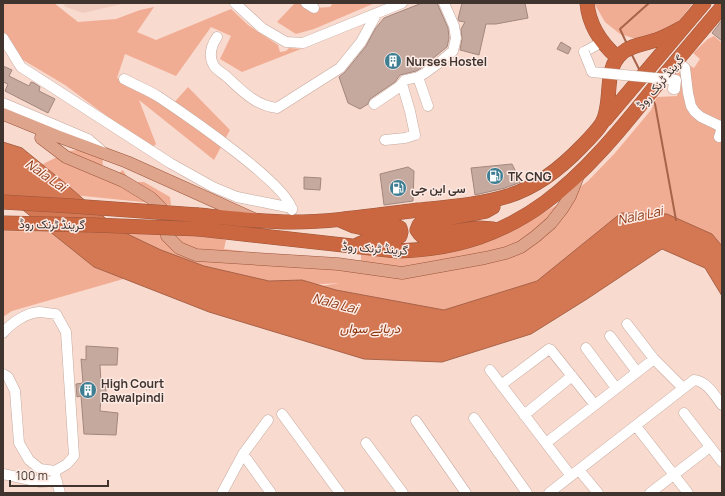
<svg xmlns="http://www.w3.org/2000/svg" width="725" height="496" font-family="Manrope,Vazirmatn,sans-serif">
<rect width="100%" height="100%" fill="#f9dacf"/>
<path fill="#f0cbbd" d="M62,3H126L83,13L66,7Z"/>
<path fill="#f1ad93" d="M3,3H54L78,22L116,19L140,10L154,7L137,32L156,40L231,9L248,25L278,45L280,52L286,51L289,48L301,49L242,72L220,59L231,36L211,27L176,76L125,54L117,78L171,106L188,87L230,130L214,160L139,100L156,144L151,149L65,85L3,48Z
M295,3H306L314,8L330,7L333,3H375L314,29L296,34L277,22Z
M594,3H693L675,26L639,40L620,34L605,22Z
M714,36L722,43V249L673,218L540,288L436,321L292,291L339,283L264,288L179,263L12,311L3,317V231L198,233L226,240L224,249L241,251L246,261L289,267L291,264L353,262L361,260V250L396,255L521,226L555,206L588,181L615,153L651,110L657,97L677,96L680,83L675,75L686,63L694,68L700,59L693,53L708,39Z
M88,149L103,159L102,175H116L123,170L130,182H144L170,197L171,205L64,194L3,184L69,151Z"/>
<path fill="#d47753" stroke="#a86348" d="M3,142L22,148L66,184L119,230L161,250L204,266L269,281L302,280L336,290L444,310L537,281L621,213L667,214L712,234L722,246V296L705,268L662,249L587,299L531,334L442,362L364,359L209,312L94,267L8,198L3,196Z"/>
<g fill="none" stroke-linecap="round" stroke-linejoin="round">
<path stroke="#a86348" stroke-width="2" d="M627,44L620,29L649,3
M631,53L640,71
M652,99L655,104L676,220"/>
</g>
<path fill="#c6a99e" stroke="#a3877d" d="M422,3H437L448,28L449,38L447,47L421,68L416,71L400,75L395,82L370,99L368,104L360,109L348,103L339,77L345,72L366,46L375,29L384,18Z
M462,3H525L528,18L496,24H486L479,55L460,50L462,39L461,29L465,22L459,21L458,19Z
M722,20V41L712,33Z
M561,42L571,48L568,54L557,49Z
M3,66L12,70L9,76L29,86L31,82L34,83L40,87L39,91L55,99L48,113L5,91L8,84L3,82Z
M512,164L521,182L505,188L475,195L471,168Z
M408,167L414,171L413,201L384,205L380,174Z
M304,177L321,178L320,190L304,189Z
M86,346L118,348L117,365H100L101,382H106V396H101L100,411L118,413L116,435L84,434L81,396L77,397L76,384L83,383L81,359L86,360Z"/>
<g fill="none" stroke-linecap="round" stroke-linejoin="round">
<g stroke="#c5a89d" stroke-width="11">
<path id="minor" d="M235,3L262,28L286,42L303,43L402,3
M306,3L314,8
M217,37C211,46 208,56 214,66C217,70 222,73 226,76C241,90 256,106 277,108L340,68L361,42L377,13
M3,38L21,67L170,163L213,187L237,197L292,208
M584,52L602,42
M677,61L685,68L688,93L691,106L695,112L701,117L720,126L721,131L719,137
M418,77L428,106
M124,79C135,85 148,90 159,97C183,113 289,185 292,210
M3,103L88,139L102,151
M374,104L399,87L405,80L418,77L425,73L440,62L453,51L456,38L454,26L444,3
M385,140L405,138L415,135L410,111L402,84
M627,324L654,359L683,388
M3,333C11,323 26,313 39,312C44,312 50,314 56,314L66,332L74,456L67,464L55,471L40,469L29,460L19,443L15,391L8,377L3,374
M610,336L637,372
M586,348L616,388
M490,370L571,476
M501,385L549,349L551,350L595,405
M684,413L722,462
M282,414L340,493
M524,415L572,376
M474,418L527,493
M416,421L466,493
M636,426L688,493
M366,443L403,493
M546,443L654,359
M243,454L271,493
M579,470L598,493
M3,474L40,482L57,481
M55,475L60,493
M222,493L243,454L268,420
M549,493L694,380C707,381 715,396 722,405
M650,493L710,447"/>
</g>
<g stroke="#9a553a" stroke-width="13">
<path id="major" d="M3,114L57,136L127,162L254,219
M41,138L66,157L123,181L151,198L162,209L167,236L179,248L196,255L338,264L402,273L485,258L506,253L521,247L536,236L551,223L562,209L570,196L578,176"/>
</g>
<g stroke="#9a553a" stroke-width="15">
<path id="highway" d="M587,3C589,25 601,43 617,57
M605,120L704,3
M198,215C230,218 261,222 292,222C334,222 376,215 418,210C448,207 479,205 508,196C537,187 561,168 582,146C588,140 597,131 602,123C614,102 602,70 622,53C631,45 645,44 656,40C665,37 674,32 683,27
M340,220L354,226L363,228L396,226L400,228L401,232L400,236L396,238L364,242L359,244
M199,229L397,251C522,248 581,179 654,88C676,61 699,34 722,7
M493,229L479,228L422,236L420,234L417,230L419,225L421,223L486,211L493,207"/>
</g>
<use href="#minor" stroke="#fff" stroke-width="10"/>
<use href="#major" stroke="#dfa48c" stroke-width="12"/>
<use href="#highway" stroke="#ca6740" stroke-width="14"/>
<g stroke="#c5a89d" stroke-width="11" stroke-linecap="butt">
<path id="minor-bridge" d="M584,52L592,72L676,80L675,89H673L674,83"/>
</g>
<g stroke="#9a553a" stroke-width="15" stroke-linecap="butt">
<path id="highway-bridge" d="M3,202L72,206L198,215
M3,223L93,225L199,229"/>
</g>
<use href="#minor-bridge" stroke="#fff" stroke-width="10"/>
<use href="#highway-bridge" stroke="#ca6740" stroke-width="14"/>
</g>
<defs>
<g id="building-disc" transform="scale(0.9)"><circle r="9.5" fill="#3e7e92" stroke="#fdeae4"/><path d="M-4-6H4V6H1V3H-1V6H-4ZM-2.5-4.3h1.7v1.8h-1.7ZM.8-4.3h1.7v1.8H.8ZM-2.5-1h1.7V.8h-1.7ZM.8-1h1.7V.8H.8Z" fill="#fff"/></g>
<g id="fuel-disc" transform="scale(0.9)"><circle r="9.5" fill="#3e7e92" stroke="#fdeae4"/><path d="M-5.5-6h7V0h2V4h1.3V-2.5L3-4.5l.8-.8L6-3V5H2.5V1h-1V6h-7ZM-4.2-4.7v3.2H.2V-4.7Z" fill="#fff"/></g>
</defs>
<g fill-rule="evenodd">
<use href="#building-disc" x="393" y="61"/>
<use href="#fuel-disc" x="495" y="176"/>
<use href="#fuel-disc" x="398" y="188"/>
<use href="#building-disc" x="88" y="390"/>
</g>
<g text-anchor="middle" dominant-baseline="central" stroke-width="3" stroke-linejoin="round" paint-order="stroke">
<g font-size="12" font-weight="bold" fill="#40342f" stroke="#fdeae4" text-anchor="start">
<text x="406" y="61">Nurses Hostel</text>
<text x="508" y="176">TK CNG</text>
<text x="411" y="188">سی این جی</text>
<text x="101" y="383">High Court<tspan x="101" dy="14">Rawalpindi</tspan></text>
</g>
<g font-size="12" fill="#40342f" stroke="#fdeae4">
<text transform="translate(660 82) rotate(-50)">گرینڈ ٹرنک روڈ</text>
<text transform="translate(52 224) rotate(1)">گرینڈ ٹرنک روڈ</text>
<text transform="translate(375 248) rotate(4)">گرینڈ ٹرنک روڈ</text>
</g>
<g font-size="13" font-style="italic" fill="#8c3710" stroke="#fdeae4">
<text transform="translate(46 175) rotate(35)">Nala Lai</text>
<text transform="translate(640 215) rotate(-12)">Nala Lai</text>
<text transform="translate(335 303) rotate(15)">Nala Lai</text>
<text x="370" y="328">دریائے سواں</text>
</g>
</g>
<rect width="725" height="496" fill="none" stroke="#40342f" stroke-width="8"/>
<path d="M10 480v6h98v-6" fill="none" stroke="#40342f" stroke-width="2"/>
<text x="16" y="480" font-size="12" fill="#40342f" stroke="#fdeae4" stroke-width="3" paint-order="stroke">100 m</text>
</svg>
